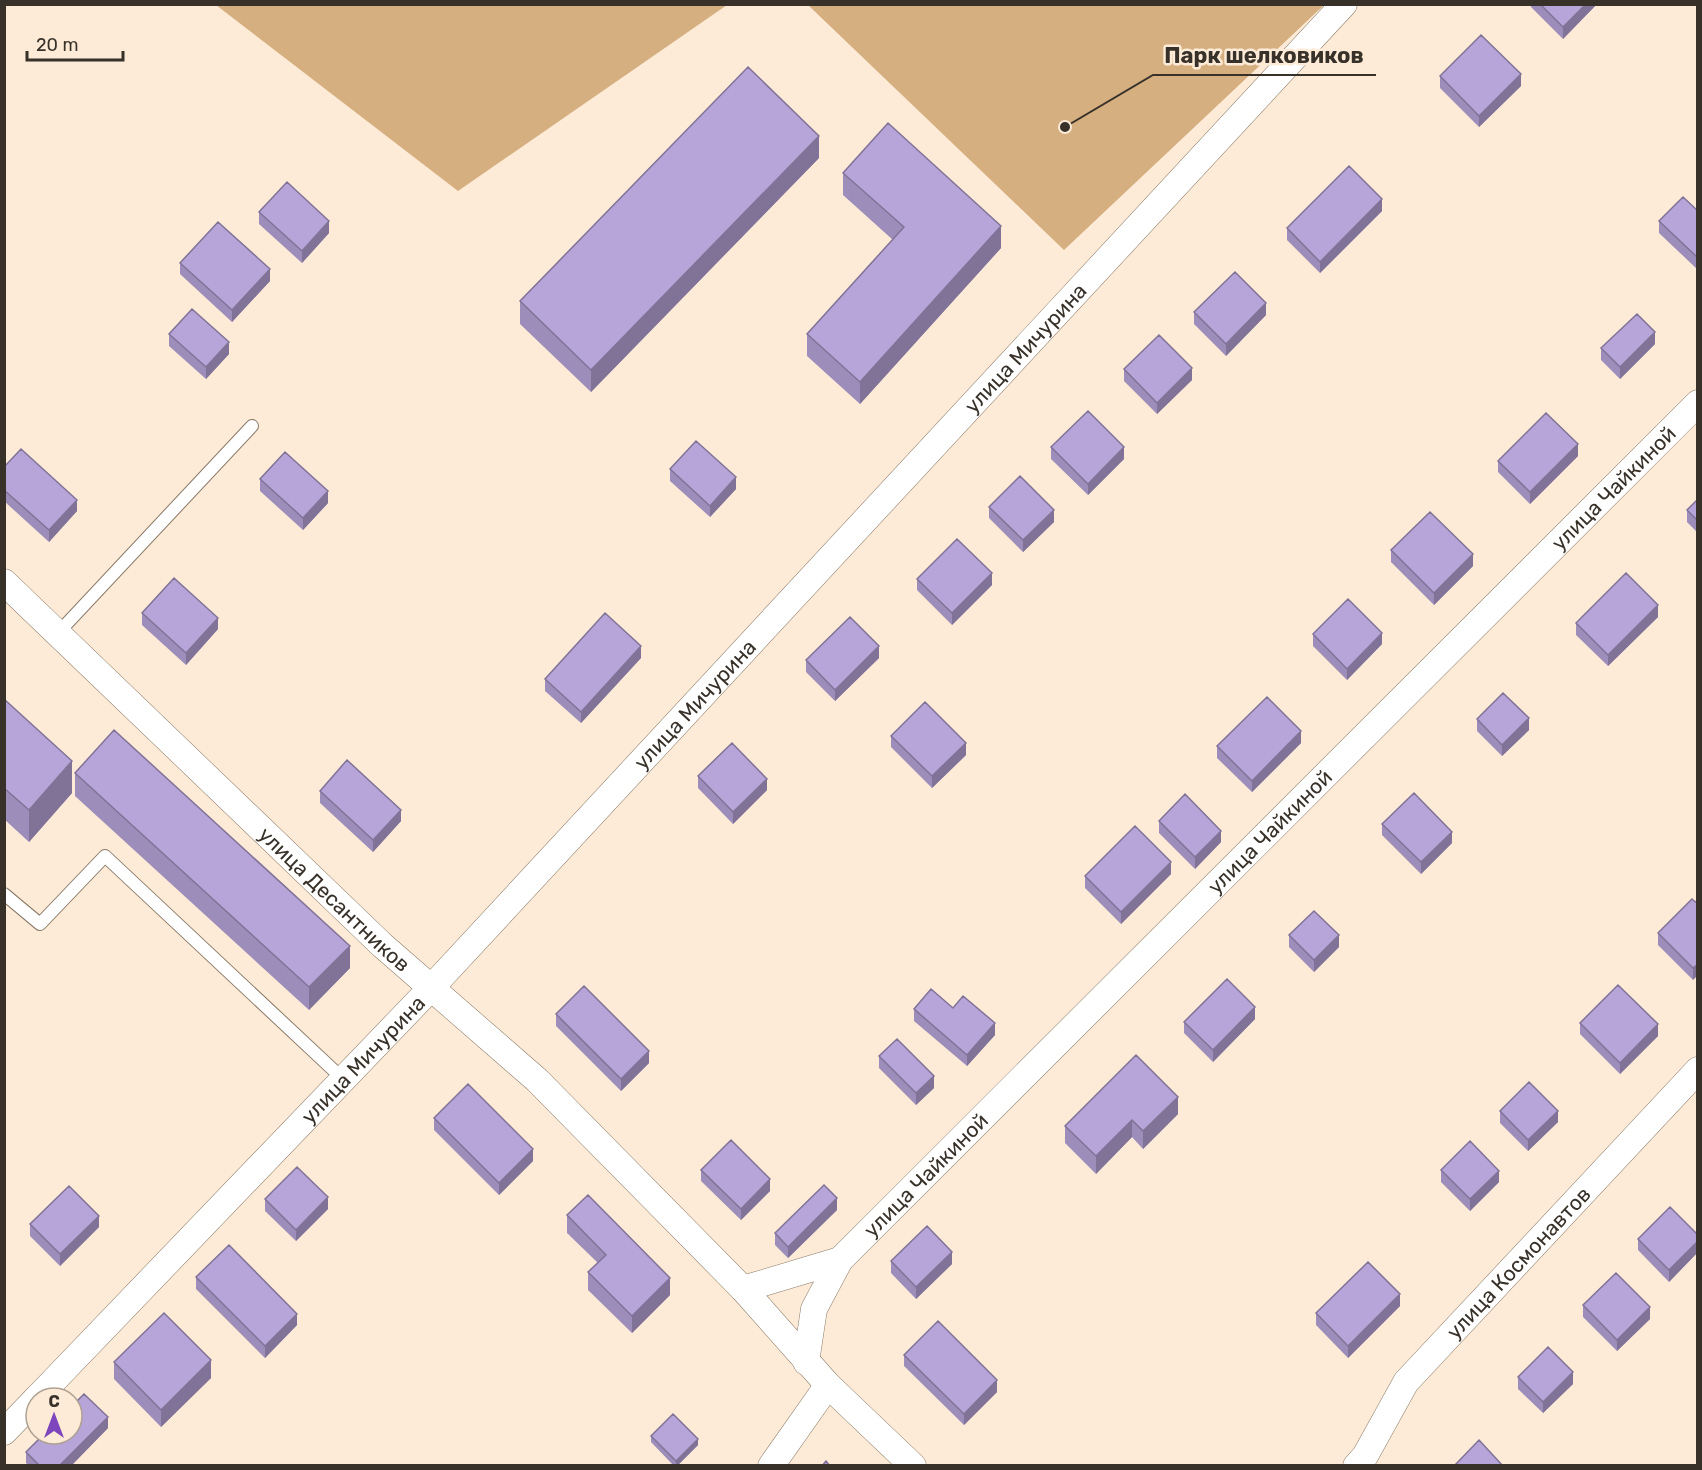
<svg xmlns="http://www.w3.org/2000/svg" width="1702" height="1470" font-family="Rubik,sans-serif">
<rect width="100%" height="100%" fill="#fdebd7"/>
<path fill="#d5af80" d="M216,5H727L458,191Z
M808,5H1324L1064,250Z"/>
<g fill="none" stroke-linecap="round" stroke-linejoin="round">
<g stroke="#897967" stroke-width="14">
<path id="service" d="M58,633L252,426
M4,894L40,924L105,856L343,1079"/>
</g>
<g stroke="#897967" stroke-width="27">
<g id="minor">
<path id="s1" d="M4,582L382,945L537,1080L743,1289L828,1385L913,1466"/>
<path id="s2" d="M743,1289L840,1260L1698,403"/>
<path d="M806,1362L814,1309L840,1260"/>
<path id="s3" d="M37,1398L430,989L1344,4"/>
<path d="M4,1432L36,1399"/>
<path d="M771,1466L828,1385"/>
<path id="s4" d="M1356,1466L1365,1456L1406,1382L1698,1070"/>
</g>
</g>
<use href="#service" stroke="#fff" stroke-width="12"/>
<use href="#minor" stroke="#fff" stroke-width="26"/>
</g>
<path fill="#9d8dba" d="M1531,4H1597L1563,39L1531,7Z
M1440,76L1521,86L1479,127L1440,88Z
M819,158L591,392L520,324V301Z
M843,173L1001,248L860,404L807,356V334L893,240L843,195Z
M1382,211L1320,273L1287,240V228Z
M1698,211V270L1659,233V221Z
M259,212L329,233L302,263L259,224Z
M180,263L270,281L232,322L180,274Z
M1194,312L1266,315L1226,356L1194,324Z
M169,334L229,354L206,379L169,346Z
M1655,344L1620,379L1601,360V348Z
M1124,369L1192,380L1157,414L1124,381Z
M1051,447L1124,459L1088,495L1051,459Z
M1578,456L1530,504L1498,472V461Z
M4,467L77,511L49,542L4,501Z
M670,469L736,489L710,517L670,481Z
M260,479L328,503L303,530L260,491Z
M1698,499V533L1687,522V510Z
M989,507L1054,522L1023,552L989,518Z
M1391,550L1473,566L1434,605L1391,562Z
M917,579L992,585L952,625L917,590Z
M142,613L218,629L186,665L142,625Z
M1658,617L1608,666L1576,635V623Z
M1313,634L1382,644L1347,680L1313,646Z
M641,658L581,723L545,691V679Z
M879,658L835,701L806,672V660Z
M4,699L72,793L29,842L4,819Z
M1477,719L1529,730L1502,756L1477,731Z
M891,736L966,755L932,788L891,747Z
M1301,743L1252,792L1217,758V746Z
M75,773L350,968L309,1010L75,796Z
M698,776L767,790L733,824L698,788Z
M320,791L401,821L373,852L320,803Z
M1159,821L1221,842L1195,869L1159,833Z
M1382,824L1452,843L1421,874L1382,835Z
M1171,874L1121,924L1085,888V876Z
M1698,904L1693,980L1658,945V933Z
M1289,935L1339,947L1314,972L1289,947Z
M953,1008L995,1035L967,1066L914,1021V1009Z
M556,1014L649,1063L621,1091L556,1026Z
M1255,1019L1213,1062L1184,1033V1022Z
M1580,1023L1658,1036L1620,1074L1580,1034Z
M879,1056L934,1088L916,1105L879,1068Z
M1500,1111L1558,1122L1528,1151L1500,1123Z
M1178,1114L1143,1149L1132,1137L1096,1174L1065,1143V1126Z
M434,1118L533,1161L499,1195L434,1130Z
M701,1170L770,1191L741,1220L701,1181Z
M1441,1170L1499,1182L1470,1211L1441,1182Z
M265,1199L328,1209L296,1241L265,1211Z
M837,1210L788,1258L775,1245V1233Z
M567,1215L670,1295L632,1333L588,1290V1272L598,1263L567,1233Z
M30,1224L99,1227L60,1266L30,1236Z
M1698,1235V1252L1669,1282L1638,1250V1239Z
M891,1261L952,1264L916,1299L891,1273Z
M196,1277L297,1325L265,1358L196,1289Z
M1583,1305L1650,1319L1617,1351L1583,1317Z
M1400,1306L1348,1358L1316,1325V1313Z
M904,1355L997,1392L964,1425L904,1366Z
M114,1362L211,1378L161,1427L114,1379Z
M1518,1377L1573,1384L1543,1413L1518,1389Z
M108,1428L71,1466H29L26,1463V1452Z
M651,1436L698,1445L677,1466H674L651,1442Z"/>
<path fill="#807397" d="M1586,4H1597L1563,39V27Z
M1521,74V86L1479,127V116Z
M819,136V158L591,392V370Z
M1382,199V211L1320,273V262Z
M329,221V233L302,263V251Z
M1001,226V248L860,404V382Z
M270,269V281L232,322V310Z
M1266,303V315L1226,356V344Z
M1655,332V344L1620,379V367Z
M229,342V354L206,379V367Z
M1192,368V380L1157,414V403Z
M1578,444V456L1530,504V492Z
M1124,447V459L1088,495V484Z
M736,477V489L710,517V506Z
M328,491V503L303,530V518Z
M77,500V511L49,542V530Z
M1054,510V522L1023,552V540Z
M1473,554V566L1434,605V593Z
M992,573V585L952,625V613Z
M1658,605V617L1608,666V655Z
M218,618V629L186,665V653Z
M1382,633V644L1347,680V669Z
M641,646V658L581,723V712Z
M879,646V658L835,701V690Z
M1529,718V730L1502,756V745Z
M1301,731V743L1252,792V781Z
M966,743V755L932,788V776Z
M72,761V793L29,842V810Z
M767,779V790L733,824V812Z
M401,810V821L373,852V840Z
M1221,831V842L1195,869V857Z
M1452,832V843L1421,874V862Z
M1171,862V874L1121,924V912Z
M1339,935V947L1314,972V960Z
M350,946V968L309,1010V987Z
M1698,964V975L1693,980V968Z
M1255,1007V1019L1213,1062V1050Z
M995,1023V1035L967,1066V1055Z
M1658,1024V1036L1620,1074V1063Z
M649,1051V1063L621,1091V1079Z
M934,1076V1088L916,1105V1093Z
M1178,1097V1114L1143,1149V1131Z
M1558,1111V1122L1528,1151V1140Z
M1132,1120V1137L1096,1174V1156Z
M533,1149V1161L499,1195V1183Z
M1499,1171V1182L1470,1211V1199Z
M770,1179V1191L741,1220V1209Z
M328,1197V1209L296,1241V1230Z
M837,1198V1210L788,1258V1247Z
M99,1216V1227L60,1266V1254Z
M1698,1241V1252L1669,1282V1270Z
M952,1252V1264L916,1299V1287Z
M670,1278V1295L632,1333V1316Z
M1400,1294V1306L1348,1358V1346Z
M1650,1307V1319L1617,1351V1340Z
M297,1314V1325L265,1358V1346Z
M211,1360V1378L161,1427V1410Z
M1573,1372V1384L1543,1413V1402Z
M997,1380V1392L964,1425V1414Z
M108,1417V1428L71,1466H59Z
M698,1439V1445L677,1466H676V1461Z"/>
<path fill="#b7a4d8" stroke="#807397" stroke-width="1.5" d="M1540,4H1586L1563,27Z
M1481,35L1521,74L1479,116L1440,76Z
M748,67L819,136L591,370L520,301Z
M888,123L1001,226L860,382L807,334L904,227L843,173Z
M1349,166L1382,199L1320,262L1287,228Z
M287,182L329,221L302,251L259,212Z
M1683,197L1698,211V258L1659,221Z
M218,222L270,269L232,310L180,263Z
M1235,272L1266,303L1226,344L1194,312Z
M192,309L229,342L206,367L169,334Z
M1637,314L1655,332L1620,367L1601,348Z
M1159,335L1192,368L1157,403L1124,369Z
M1088,411L1124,447L1088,484L1051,447Z
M1546,413L1578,444L1530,492L1498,461Z
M696,441L736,477L710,506L670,469Z
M21,449L77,500L49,530L4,490V467Z
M285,452L328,491L303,518L260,479Z
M1020,476L1054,510L1023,540L989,507Z
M1698,499V521L1687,510Z
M1430,512L1473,554L1434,593L1391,550Z
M957,539L992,573L952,613L917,579Z
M1626,573L1658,605L1608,655L1576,623Z
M174,578L218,618L186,653L142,613Z
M1348,599L1382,633L1347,669L1313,634Z
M605,613L641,646L581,712L545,679Z
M850,617L879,646L835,690L806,660Z
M1503,693L1529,718L1502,745L1477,719Z
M1267,697L1301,731L1252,781L1217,746Z
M4,699L72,761L29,810L4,788Z
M925,702L966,743L932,776L891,736Z
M114,730L350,946L309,987L75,773Z
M732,743L767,779L733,812L698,776Z
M347,760L401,810L373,840L320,791Z
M1414,793L1452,832L1421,862L1382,824Z
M1185,794L1221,831L1195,857L1159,821Z
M1135,826L1171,862L1121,912L1085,876Z
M1692,899L1698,904V964L1693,968L1658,933Z
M1314,911L1339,935L1314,960L1289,935Z
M1227,979L1255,1007L1213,1050L1184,1022Z
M1618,985L1658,1024L1620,1063L1580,1023Z
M584,986L649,1051L621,1079L556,1014Z
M931,989L953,1008L963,996L995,1023L967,1055L914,1009Z
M897,1039L934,1076L916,1093L879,1056Z
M1136,1055L1178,1097L1143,1131L1132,1120L1096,1156L1065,1126Z
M1529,1082L1558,1111L1528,1140L1500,1111Z
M468,1084L533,1149L499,1183L434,1118Z
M731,1140L770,1179L741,1209L701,1170Z
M1470,1141L1499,1171L1470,1199L1441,1170Z
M297,1167L328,1197L296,1230L265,1199Z
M824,1185L837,1198L788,1247L775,1233Z
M69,1186L99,1216L60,1254L30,1224Z
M588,1195L670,1278L632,1316L588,1272L606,1255L567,1215Z
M1670,1207L1698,1235V1241L1669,1270L1638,1239Z
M927,1226L952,1252L916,1287L891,1261Z
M229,1245L297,1314L265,1346L196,1277Z
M1368,1262L1400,1294L1348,1346L1316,1313Z
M1616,1273L1650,1307L1617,1340L1583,1305Z
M164,1313L211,1360L161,1410L114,1362Z
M938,1321L997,1380L964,1414L904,1355Z
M1548,1347L1573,1372L1543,1402L1518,1377Z
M84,1394L108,1417L59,1466H40L26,1452L44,1434H72V1406Z
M673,1414L698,1439L676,1461L651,1436Z
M1479,1440L1503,1466H1454Z
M826,1461L830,1466H822Z"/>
<g text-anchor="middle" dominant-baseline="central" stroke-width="5" stroke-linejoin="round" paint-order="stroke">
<g font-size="21" fill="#373129" stroke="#fdebd7">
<text stroke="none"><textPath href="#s3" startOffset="1442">улица Мичурина</textPath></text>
<text stroke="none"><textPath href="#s2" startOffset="1194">улица Чайкиной</textPath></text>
<text stroke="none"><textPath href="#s3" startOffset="956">улица Мичурина</textPath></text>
<text stroke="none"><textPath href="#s2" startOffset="708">улица Чайкиной</textPath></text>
<text stroke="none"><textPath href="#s1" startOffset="458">улица Десантников</textPath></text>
<text stroke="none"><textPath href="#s3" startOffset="470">улица Мичурина</textPath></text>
<text stroke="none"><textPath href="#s2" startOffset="222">улица Чайкиной</textPath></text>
<text stroke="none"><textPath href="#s4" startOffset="262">улица Космонавтов</textPath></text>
</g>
</g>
<path fill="none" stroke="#373129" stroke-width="2" d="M1065 127L1153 75H1376"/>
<circle fill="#373129" stroke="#fdebd7" stroke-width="2" cx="1065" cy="127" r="6"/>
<g font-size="22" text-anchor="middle" font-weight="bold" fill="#373129" stroke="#fdebd7" stroke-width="5" stroke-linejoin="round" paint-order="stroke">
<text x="1264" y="63">Парк шелковиков</text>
</g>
<rect width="1702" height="1470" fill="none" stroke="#373129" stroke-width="12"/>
<g transform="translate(54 1416)"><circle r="28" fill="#fdebd7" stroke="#aea191" stroke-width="1.5"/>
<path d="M0-4.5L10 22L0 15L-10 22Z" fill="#7d46bd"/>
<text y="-9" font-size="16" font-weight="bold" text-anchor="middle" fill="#373129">С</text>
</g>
<path d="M27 51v9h96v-9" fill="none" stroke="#373129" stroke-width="3"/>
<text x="36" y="51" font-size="18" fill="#373129" stroke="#fdebd7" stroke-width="4.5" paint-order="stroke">20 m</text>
</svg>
